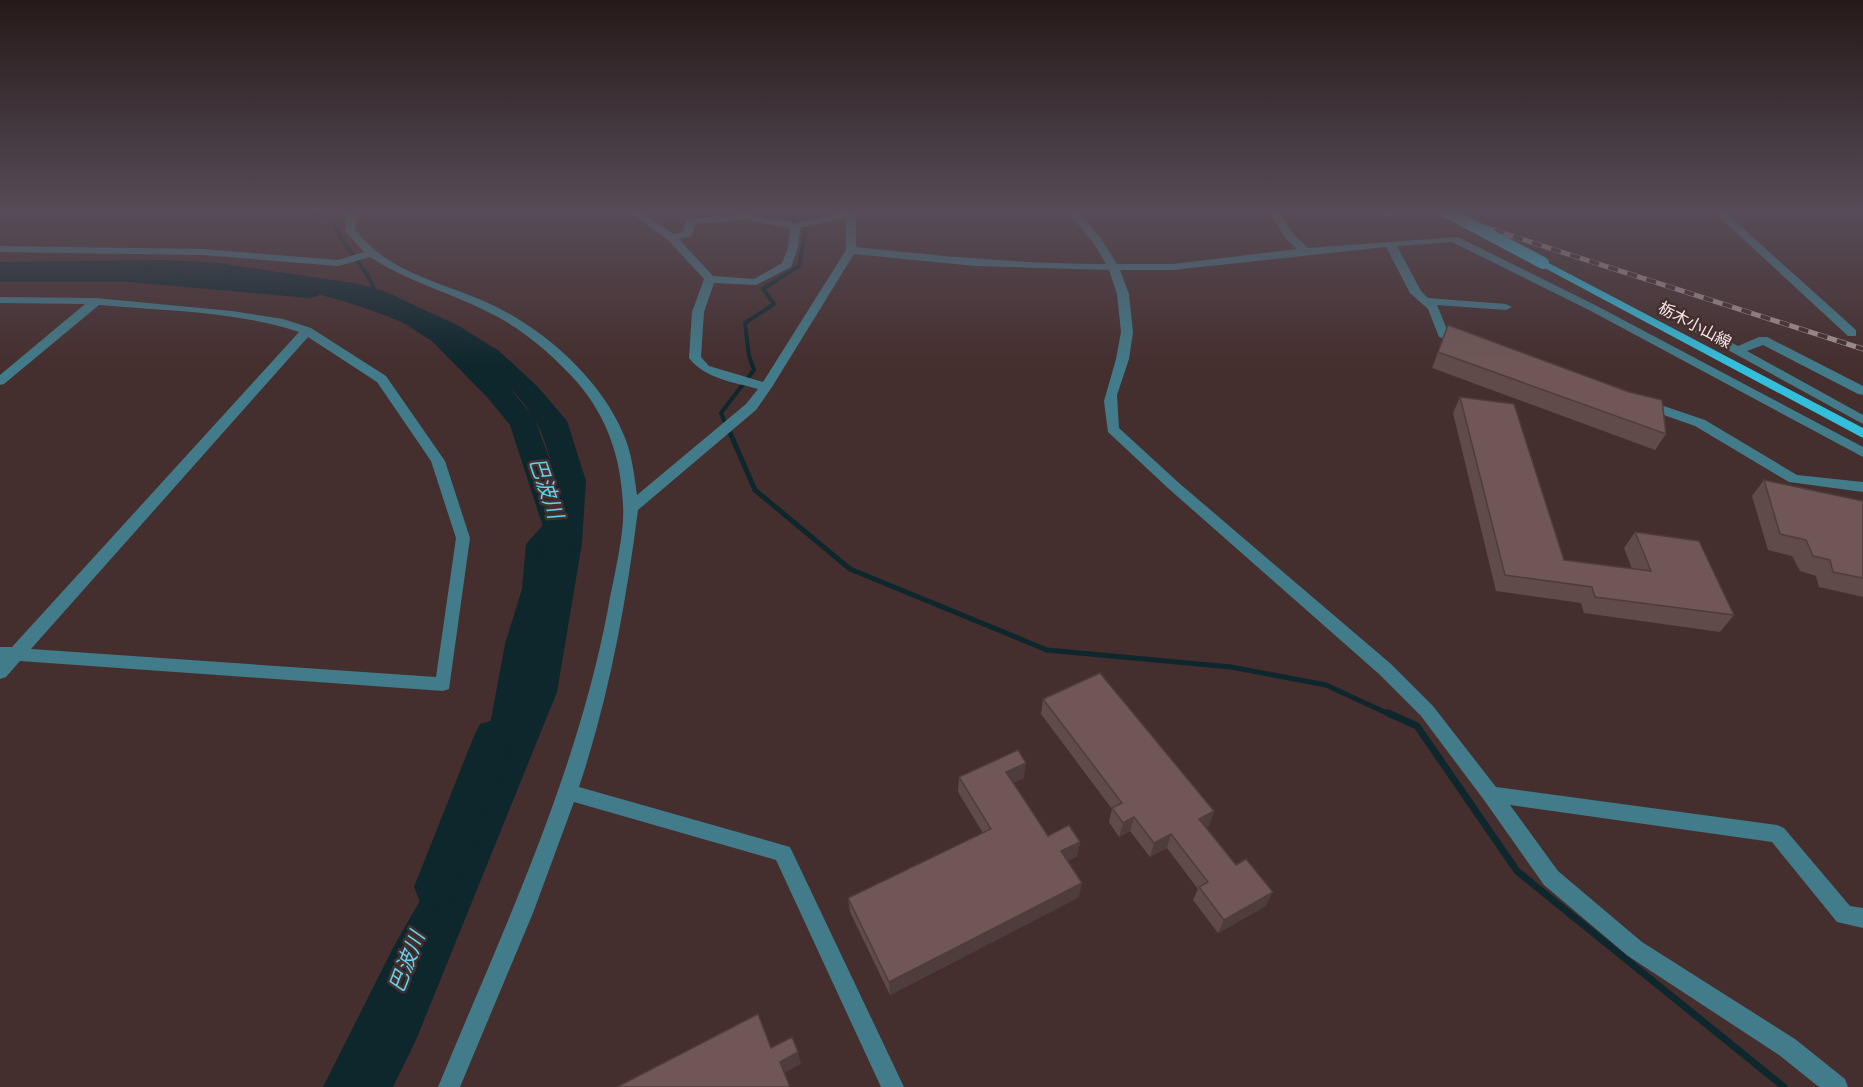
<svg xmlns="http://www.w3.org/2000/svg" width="1863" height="1087" font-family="Karla,'Noto Sans JP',sans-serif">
<rect width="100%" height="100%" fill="#452e2e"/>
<path fill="#0e272d" d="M164,260L218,263L359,284L384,291L459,326L499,351L538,387L567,421L586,481L582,543L557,692L416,1040L393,1087H323L394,946L465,822L487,741L505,644L522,589L526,544L544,524L559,495C553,470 547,440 534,418C515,387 486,367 456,350C346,284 208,269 82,272C54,273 27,277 0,278V262Z"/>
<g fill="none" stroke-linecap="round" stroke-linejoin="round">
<path stroke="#0e272d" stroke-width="4" d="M46,212H66
M312,212L333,222L343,241L368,276L377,295
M728,430L721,413L754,370L749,356L745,323L774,304L763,289L799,266L806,228L783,216L781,212"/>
<path stroke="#0e272d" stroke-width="5" d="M728,428L755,490L850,569L1047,650L1231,667L1326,685L1391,715"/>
<path stroke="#0e272d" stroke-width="7" d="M1388,713L1417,726L1517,871L1784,1087"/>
<path fill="#0e272d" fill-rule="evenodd" d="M0,268H129L309,284L318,286L321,291L318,296L309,298L129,282H0Z
M419,314L451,330L507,385L534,417L577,533L574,552L569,560L557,564L545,560L540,552L545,533L510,425L487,397L433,342L410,327L406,322L410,317Z
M494,720L508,724L514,736L452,902L436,908L420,902L414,887L474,736L480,724Z"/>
<path fill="#427b89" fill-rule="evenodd" d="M347,212H357L355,230C362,237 368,244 375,250C406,276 450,286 486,302C542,327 599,377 623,433C632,453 634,474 637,495L746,404L758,389C734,382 705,379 689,358L692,312L704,279L668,240L629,212H641L674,234L683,232L686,221L691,218L745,214L795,223L845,212H856V247C940,256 1022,264 1106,264L1094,244L1068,212H1079L1102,240L1117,264H1173L1297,249L1286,239L1269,212H1279L1294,235L1308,248L1458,237L1597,306L1863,447V457L1589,310L1452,242L1397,246L1421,291L1428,298L1506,304L1512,307L1506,310L1437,305L1448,332L1467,341L1461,345L1439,337L1428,309L1410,293L1386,247L1173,270H1120L1129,294L1133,332L1129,359L1117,395L1119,428L1179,483L1391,664L1433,706L1496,787L1777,825L1784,828L1850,906L1863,908V928L1837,922L1772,842L1510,805L1558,871L1642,942L1795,1039L1845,1079L1848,1087H1819L1779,1055L1628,956L1544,885L1484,800L1421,716L1379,674L1169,489L1108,432L1104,401L1116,359L1121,332L1117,294L1109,270L975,266L854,254L772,387L756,410L638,510C626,604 609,697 579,787L790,847L904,1087H881L776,860L574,802L533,913L460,1087H438C503,930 576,777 608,609C613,579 625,535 623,505C621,459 608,418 577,382C553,355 524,330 492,314C452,293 408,282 370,257L338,266L203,255L0,252V246L203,249L338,260L364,252L345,231ZM846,218V250L763,382L709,366L701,357L704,312L714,283L756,285L791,267L798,248L800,228ZM745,220L790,228L788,248L782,263L754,279L713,276L679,239L692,236L696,224Z
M1379,212H1396L1397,214L1392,217Z
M1714,212H1725L1856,330V336H1848Z
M0,297L96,298L232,311L283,319L311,328L386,376L445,461L470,538L449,689L443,691L20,661L6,677L0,679V647H12L299,332C236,311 165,311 99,305L4,384L0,385V375L85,304L0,303ZM308,337L377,382L431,461L456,538L436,677L31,649Z
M1681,316L1738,346L1759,337H1767L1863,386V395L1858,394L1763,345L1747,351L1863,415V424L1677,322L1675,320Z
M1646,400L1705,420L1797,475L1863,482V492L1789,482L1695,426L1641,407L1640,404L1641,401Z"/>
<path fill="#33bfdc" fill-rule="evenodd" d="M1543,260L1863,428V438L1539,265V261Z"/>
<g stroke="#a59392" stroke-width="5">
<path id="rail" d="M1437,212L1863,349"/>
</g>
<use href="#rail" stroke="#452e2e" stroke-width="4" stroke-dasharray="10" stroke-linecap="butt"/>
<path stroke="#33bfdc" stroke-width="12" d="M1447,212L1543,263"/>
</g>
<path fill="#604b4a" d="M1448,325L1666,434L1655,450L1432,368Z
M1460,397L1564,560L1632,569L1624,548L1635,532L1734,615L1720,632L1584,613L1581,603L1496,591L1453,413Z
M1764,480L1862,501L1863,499V597L1819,587L1816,576L1800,571L1792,556L1768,550L1752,496Z
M1043,699L1214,811L1209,826L1206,827L1266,906L1218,933L1193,900L1198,889L1167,848L1150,857L1130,831L1119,837L1109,822L1112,809L1041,714Z
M959,777L1024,778L1013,783L1048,836L1080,842L1077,856L1068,861L1079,897L890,995L850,912L848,898L983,833L958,792Z"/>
<path fill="#4e3d3c" d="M1026,763L1024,778L1005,787L1006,772Z
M1214,811L1209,826L1194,833L1199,819Z
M1134,817L1130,831L1119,837L1123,823Z
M1171,834L1167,848L1150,857L1154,843Z
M1080,842L1077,856L1058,866L1061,851Z
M1082,883L1079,897L890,995L889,982Z
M1273,892L1266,906L1218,933L1224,920Z
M798,1052L801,1064L783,1074L780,1062Z"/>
<path fill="#705756" stroke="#4e3d3c" stroke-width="1.5" d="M1448,325L1629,392L1662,400L1666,434L1438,352Z
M1460,397L1514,404L1564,560L1651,571L1635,532L1699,541L1734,615L1595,597L1592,587L1505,575Z
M1764,480L1863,501V578L1833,572L1830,560L1813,556L1806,540L1780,534Z
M1100,673L1214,811L1199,819L1236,865L1246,859L1273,892L1224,920L1199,887L1208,882L1171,834L1154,843L1134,817L1123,823L1112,808L1122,803L1043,699Z
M1018,750L1026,763L1006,772L1048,836L1069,825L1080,842L1061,851L1082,883L889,982L848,898L991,829L959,777Z
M758,1014L771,1048L792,1037L798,1052L780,1062L790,1087H617Z"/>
<linearGradient id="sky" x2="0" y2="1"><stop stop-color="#261919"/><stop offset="0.58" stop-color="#564c57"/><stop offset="1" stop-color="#564c57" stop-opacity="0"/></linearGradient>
<rect width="1863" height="364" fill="url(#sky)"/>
<g text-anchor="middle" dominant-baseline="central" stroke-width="5" stroke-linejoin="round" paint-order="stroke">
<g font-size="16" fill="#f6e7e6" stroke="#452e2e">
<text transform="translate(1695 325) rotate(28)">栃木小山線</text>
</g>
<g font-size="21" font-style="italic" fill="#5ed4ef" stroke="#452e2e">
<text transform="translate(546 488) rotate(71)">巴波川</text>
<text transform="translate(407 962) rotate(-69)">巴波川</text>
</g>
</g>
</svg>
